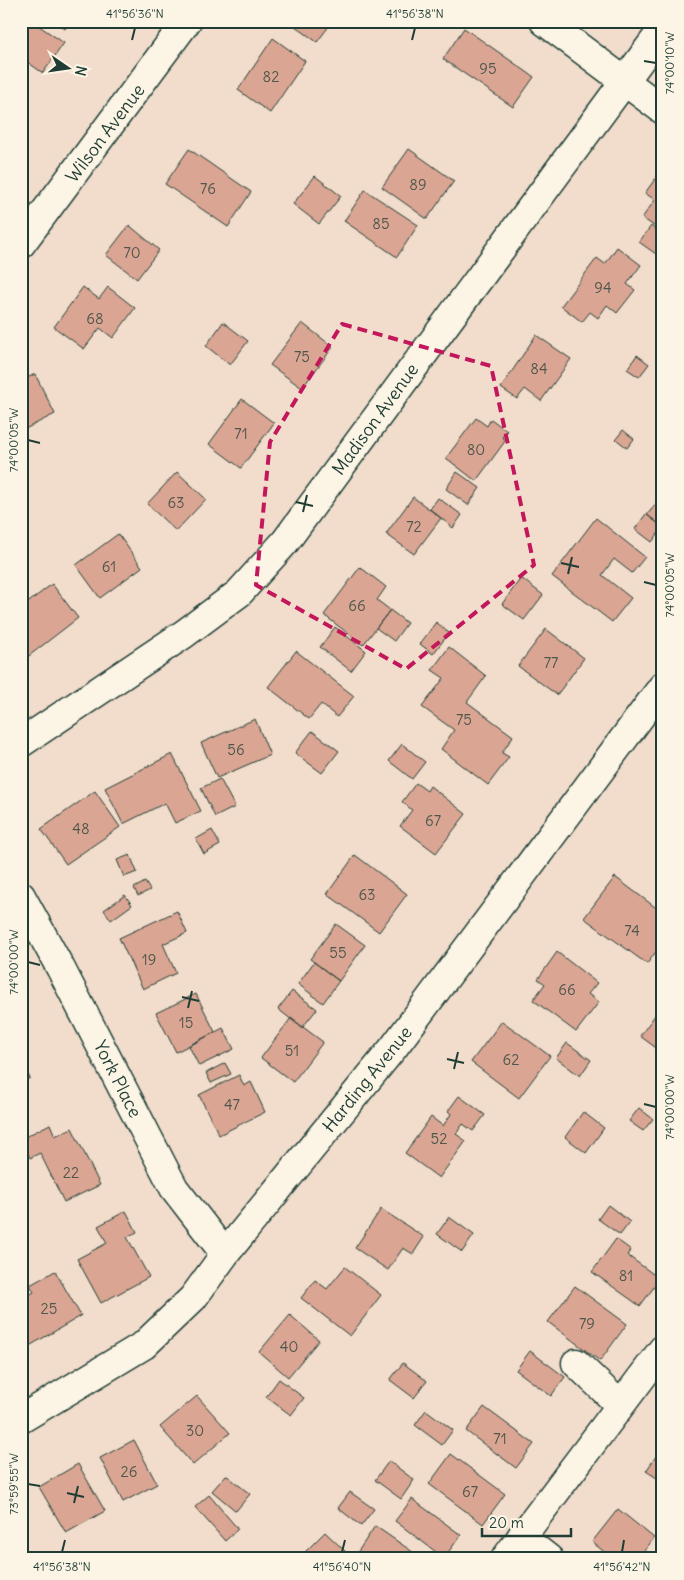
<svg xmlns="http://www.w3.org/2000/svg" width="684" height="1580" font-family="Delius,sans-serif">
<rect width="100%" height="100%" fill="#f2ddcc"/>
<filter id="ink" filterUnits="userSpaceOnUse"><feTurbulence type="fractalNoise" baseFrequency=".02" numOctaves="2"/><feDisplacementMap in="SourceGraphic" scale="10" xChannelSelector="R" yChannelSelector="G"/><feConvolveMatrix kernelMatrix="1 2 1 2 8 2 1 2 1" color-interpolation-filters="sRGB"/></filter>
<g filter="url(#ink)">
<path fill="#dba593" stroke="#1f3d34" d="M21,21H32L64,43L43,73L23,59L21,61Z
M54,21H71L65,29Z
M288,21H333L317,42Z
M395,21H407L403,27Z
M464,28L534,77L513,107L443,59Z
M273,38L305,61L270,113L238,90Z
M189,149L251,192L228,227L165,184Z
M409,149L454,181L427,219L382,187Z
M663,168V232L642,218L655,200L645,193Z
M315,176L341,196L319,224L293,204Z
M365,190L418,225L397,257L344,221Z
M129,225L159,250L137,279L106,255Z
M651,226L663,235V259L639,242Z
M617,247L641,265L627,284L635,290L617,313L607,305L598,318L590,312L582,322L561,306L597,258L605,264Z
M83,287L99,299L108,287L135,308L113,338L100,328L84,349L54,327Z
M223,322L248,341L230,365L206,346Z
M302,323L333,347L302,388L270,365Z
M536,335L571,359L541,401L525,389L517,399L501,388Z
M637,355L649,364L639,377L627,369Z
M35,374L55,414L21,431V381Z
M242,399L274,423L241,468L209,444Z
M476,418L487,426L491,419L507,431L502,437L506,440L476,481L446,458Z
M623,430L634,439L627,448L616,439Z
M177,472L206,499L176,531L147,504Z
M457,472L480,488L468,505L446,489Z
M663,495V527L647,515Z
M413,497L441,518L414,554L386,534Z
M438,498L462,515L453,528L430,509Z
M646,514L663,527L652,542L635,529Z
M596,518L645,557L632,573L614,559L602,575L631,598L612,622L552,576Z
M118,534L142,567L100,598L76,565Z
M360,567L386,587L377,600L390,610L363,645L324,615Z
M521,578L543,595L524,620L502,604Z
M52,584L78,618L21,662V608Z
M390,610L407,623L394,641L376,628Z
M436,622L449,633L433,654L420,644Z
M335,627L366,651L351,671L320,647Z
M546,629L584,658L557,695L518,666Z
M449,647L486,676L467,702L513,736L502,753L509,757L488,785L441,749L454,730L422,707L444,678L432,670Z
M296,651L354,696L337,717L321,704L309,719L268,687Z
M255,719L270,755L217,778L201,743Z
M312,731L339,751L322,773L295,753Z
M402,744L425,762L412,779L389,761Z
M172,754L201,811L175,823L165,803L123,824L105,788Z
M220,779L235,807L215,817L201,788Z
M416,783L427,791L430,786L466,814L436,853L400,826L412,810L402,802Z
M95,791L120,827L66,864L41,829Z
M212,830L220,845L204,854L196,839Z
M130,855L137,872L124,877L117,860Z
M355,855L407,894L379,932L327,894Z
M615,877L663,913V942L647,964L584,918Z
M145,882L150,890L138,896L134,888Z
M125,895L132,905L111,920L104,910Z
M177,911L187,933L163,944L176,973L143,989L119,938Z
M336,924L365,945L339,981L310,959Z
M557,952L597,983L588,994L599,1002L576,1032L533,1000L545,984L538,979Z
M314,962L339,981L323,1003L298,984Z
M292,991L317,1009L302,1028L278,1009Z
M196,994L215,1032L176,1052L156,1013Z
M658,1011L663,1015V1053L640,1036Z
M291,1018L323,1042L293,1082L261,1058Z
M502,1021L550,1056L519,1098L471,1062Z
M223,1028L234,1049L199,1066L189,1046Z
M567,1043L591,1060L580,1076L556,1058Z
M225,1063L231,1074L211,1083L206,1073Z
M21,1064L30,1078L21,1083Z
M239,1075L244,1086L251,1082L265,1112L219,1135L199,1095Z
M459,1096L485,1115L473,1131L463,1124L456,1134L466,1141L439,1178L405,1153L431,1117L443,1126L451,1114L448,1111Z
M639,1108L653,1119L643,1131L629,1121Z
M583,1112L604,1128L586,1153L565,1137Z
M50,1124L55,1136L72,1128L100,1185L64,1202L40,1153L30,1158L21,1139Z
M608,1205L630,1222L620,1235L598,1219Z
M381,1209L424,1237L413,1254L403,1248L388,1270L355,1248Z
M126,1211L137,1232L127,1237L149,1277L101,1303L77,1259L107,1243L98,1226Z
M449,1217L474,1235L462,1252L437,1234Z
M616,1239L631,1250L627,1255L660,1279L640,1306L592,1272Z
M345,1267L381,1295L350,1336L301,1298L315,1280L327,1289Z
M55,1271L81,1316L24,1349L21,1344V1300L34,1292L30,1285Z
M575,1286L627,1324L600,1361L548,1322Z
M290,1315L319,1340L288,1377L259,1352Z
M530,1351L565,1377L551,1396L516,1370Z
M403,1363L427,1381L414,1398L390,1380Z
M279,1379L304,1398L291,1415L266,1397Z
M197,1396L230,1433L193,1465L160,1427Z
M484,1407L534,1444L516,1468L466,1431Z
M426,1410L453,1430L442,1445L415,1425Z
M134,1440L157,1484L123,1502L100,1458Z
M663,1446V1482L646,1471Z
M451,1454L505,1494L483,1524L429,1484Z
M389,1461L414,1480L401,1499L375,1480Z
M78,1464L105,1511L66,1533L39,1487Z
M226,1475L250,1494L236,1511L212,1491Z
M350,1492L374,1509L361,1526L338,1508Z
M209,1495L238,1529L225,1541L195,1507Z
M412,1499L461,1535L444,1558L395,1521Z
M618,1509L654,1538L638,1559H613L592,1542Z
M375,1526L423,1559H366L357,1553Z
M325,1532L346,1552L340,1559H313L305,1552Z"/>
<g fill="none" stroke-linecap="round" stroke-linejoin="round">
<g stroke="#1f3d34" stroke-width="31">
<path id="minor" d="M544,21L663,110
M21,244L187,21
M21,743L184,634L239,593L285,542L663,29
M21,896L61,969L174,1188L225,1254
M576,1363L620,1405
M21,1419L144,1345L193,1298L225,1254L394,1047L663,686
M521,1537L549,1559
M505,1559L663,1349"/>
</g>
<use href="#minor" stroke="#fcf5e5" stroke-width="28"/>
</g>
</g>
<path fill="none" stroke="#c2185b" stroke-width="4" stroke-dasharray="10 6" stroke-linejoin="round" d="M342,324L491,366L534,565L406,669L256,585L270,442Z"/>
<path fill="none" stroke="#1f3d34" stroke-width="2" d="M132,40L135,28M412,40L415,28M644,61L656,63M28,440L40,443M296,502L313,506M303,512L307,495M561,563L579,567M568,574L572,557M644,582L656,585M28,962L40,965M182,997L199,1001M188,1008L192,991M447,1059L464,1063M454,1069L458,1052M644,1104L656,1107M28,1484L40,1486M67,1493L84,1497M74,1503L78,1486M62,1552L65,1540M342,1552L345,1540M622,1552L624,1540"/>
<g text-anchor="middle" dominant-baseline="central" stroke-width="4.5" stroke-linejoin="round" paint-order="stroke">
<g font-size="15" fill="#4e574c">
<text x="488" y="68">95</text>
<text x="271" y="76">82</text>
<text x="418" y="184">89</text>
<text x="208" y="188">76</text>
<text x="381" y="223">85</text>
<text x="132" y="252">70</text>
<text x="603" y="287">94</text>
<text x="95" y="318">68</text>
<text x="302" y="356">75</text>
<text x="539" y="368">84</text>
<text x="241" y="433">71</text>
<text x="476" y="449">80</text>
<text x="176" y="502">63</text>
<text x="414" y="526">72</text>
<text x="109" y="566">61</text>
<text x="357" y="605">66</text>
<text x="551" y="662">77</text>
<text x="464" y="719">75</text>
<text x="236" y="749">56</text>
<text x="433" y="820">67</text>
<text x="81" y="828">48</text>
<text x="367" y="894">63</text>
<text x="632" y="930">74</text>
<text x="338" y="952">55</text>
<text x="149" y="959">19</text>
<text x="567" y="989">66</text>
<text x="186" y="1022">15</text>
<text x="292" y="1050">51</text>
<text x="511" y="1059">62</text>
<text x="232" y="1104">47</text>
<text x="439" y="1138">52</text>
<text x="71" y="1172">22</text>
<text x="626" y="1275">81</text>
<text x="49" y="1308">25</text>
<text x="587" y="1323">79</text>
<text x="289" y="1346">40</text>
<text x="195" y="1430">30</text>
<text x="500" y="1438">71</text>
<text x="129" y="1471">26</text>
<text x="470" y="1491">67</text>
</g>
<g font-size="18" fill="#1f3d34" stroke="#fcf5e5">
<text transform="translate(105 133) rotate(-53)">Wilson Avenue</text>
<text transform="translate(375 419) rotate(-54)">Madison Avenue</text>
<text transform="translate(118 1079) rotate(63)">York Place</text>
<text transform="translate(367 1079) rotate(-51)">Harding Avenue</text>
</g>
</g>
<rect width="684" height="1580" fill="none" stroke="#fcf5e5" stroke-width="55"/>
<g transform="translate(68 68) rotate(103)" stroke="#fcf5e5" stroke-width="4" paint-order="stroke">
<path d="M0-4L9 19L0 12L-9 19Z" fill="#1f3d34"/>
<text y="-8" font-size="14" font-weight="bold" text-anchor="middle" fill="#1f3d34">N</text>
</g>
<path d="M482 1528v8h89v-8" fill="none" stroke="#1f3d34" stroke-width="2.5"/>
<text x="489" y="1528" font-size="15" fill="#1f3d34" stroke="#fcf5e5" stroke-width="4" paint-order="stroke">20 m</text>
<rect x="28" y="28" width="628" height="1524" fill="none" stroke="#1f3d34" stroke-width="2"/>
<g font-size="12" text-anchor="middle" fill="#1f3d34">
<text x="135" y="18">41°56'36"N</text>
<text x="415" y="18">41°56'38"N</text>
<text transform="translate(670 63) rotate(-90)" y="4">74°00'10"W</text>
<text transform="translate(14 440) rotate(-90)" y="4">74°00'05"W</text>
<text transform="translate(670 585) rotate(-90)" y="4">74°00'05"W</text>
<text transform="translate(14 962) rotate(-90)" y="4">74°00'00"W</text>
<text transform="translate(670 1107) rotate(-90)" y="4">74°00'00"W</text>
<text transform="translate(14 1484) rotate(-90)" y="4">73°59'55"W</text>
<text x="62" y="1571">41°56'38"N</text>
<text x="342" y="1571">41°56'40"N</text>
<text x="622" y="1571">41°56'42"N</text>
</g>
</svg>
